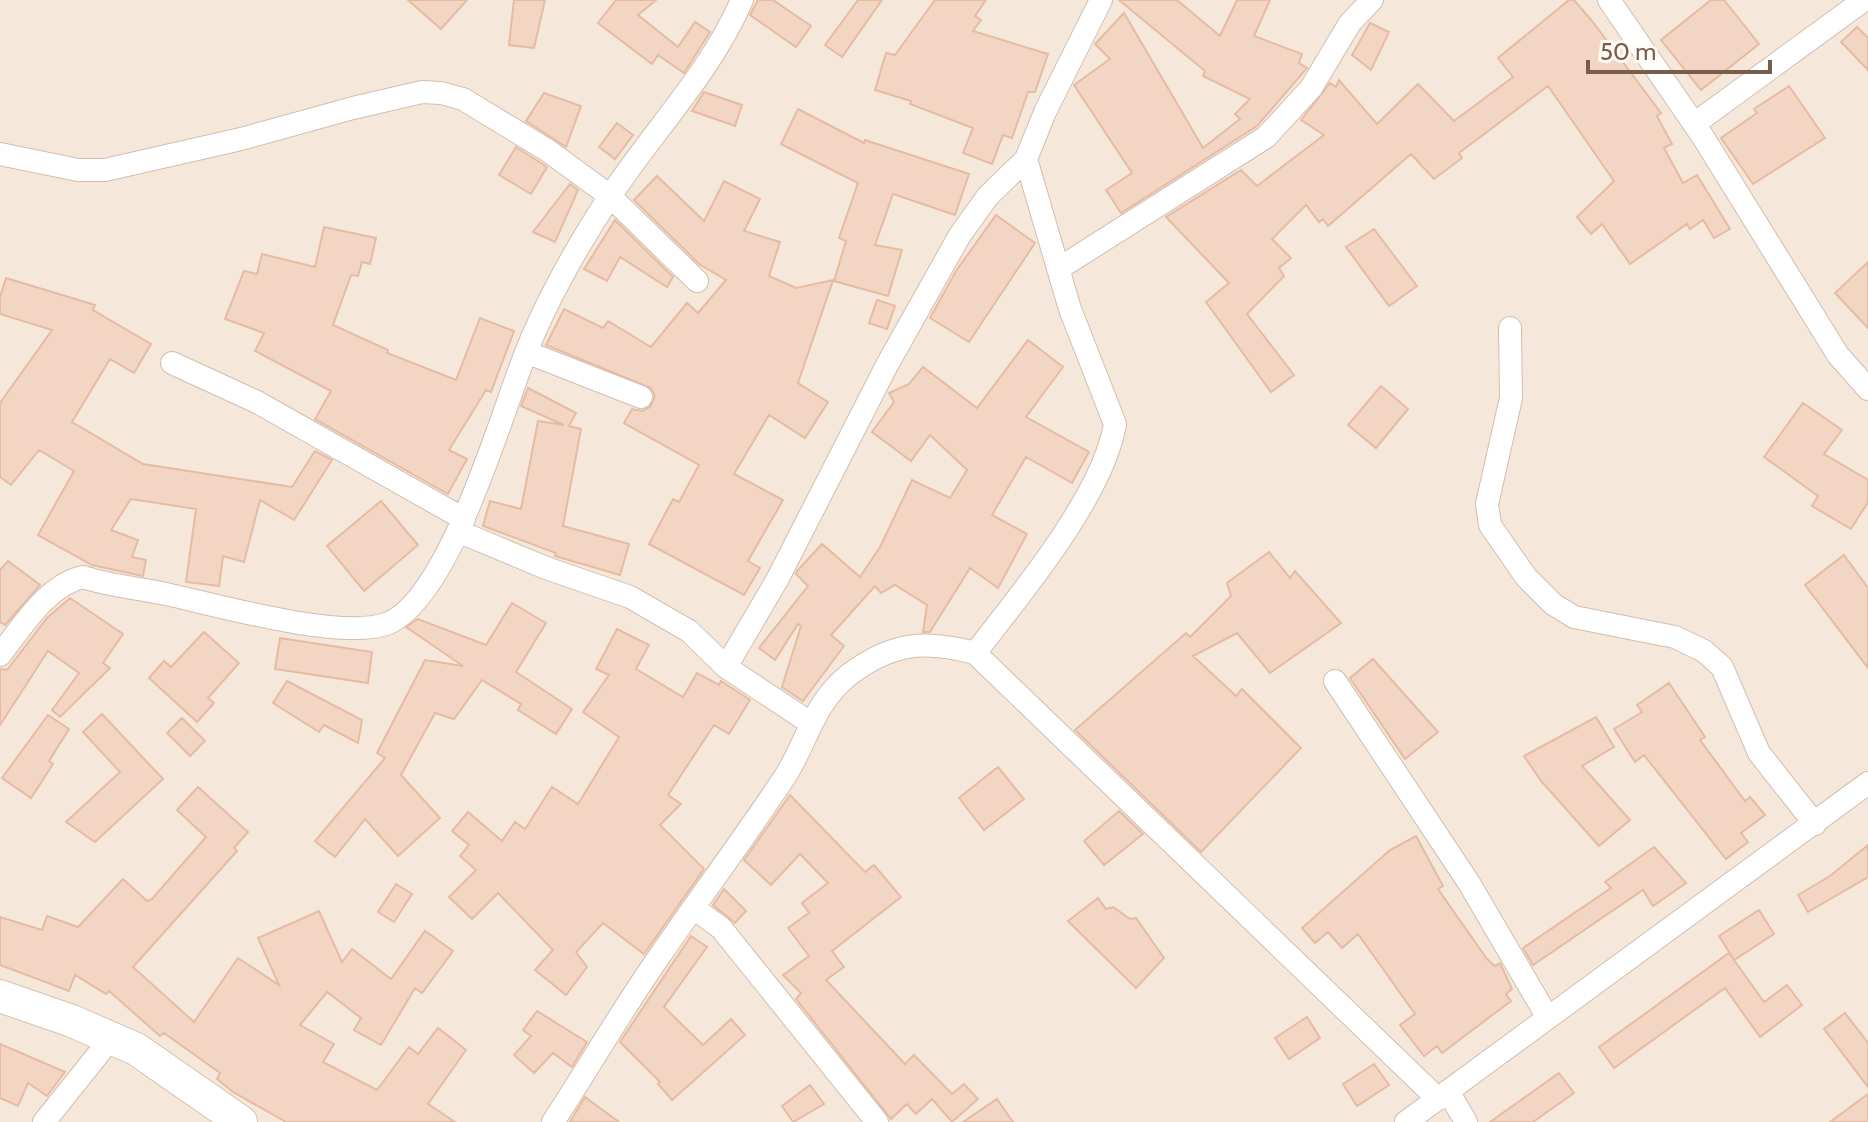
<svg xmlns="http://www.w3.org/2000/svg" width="1868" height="1122" font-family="Cabin,sans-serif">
<rect width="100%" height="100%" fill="#fdf6ec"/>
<path fill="#f5e8da" d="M0,0H1868V1122H0Z"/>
<path fill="#f3d5c3" stroke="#e6bba3" stroke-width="2" d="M408,0H467L441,29Z
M514,0H545L534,48L509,45Z
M616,0H656L638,15L678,47L695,22L710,32L684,73L658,55L652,64L598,23Z
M758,0H773L811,26L796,47L750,15Z
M858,0H882L842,57L825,45Z
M935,0H986L975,16L981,20L973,31L1048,54L1035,92H1028L1012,138L1003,135L992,164L963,153L973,128L910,104L911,101L875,90L886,53L895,55Z
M1119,0H1177L1220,36L1237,0H1270L1254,36L1302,54L1299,63L1307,68L1257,126L1121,213L1106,190L1132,173L1074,85L1110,59L1095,44L1124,13L1203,148L1240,119L1235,114L1250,99L1203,76L1205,71Z
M1569,0H1574L1592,21L1661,113L1657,116L1672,144L1664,148L1683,183L1697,175L1730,229L1714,238L1703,220L1690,229L1687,224L1630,264L1602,224L1591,234L1577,217L1614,181L1548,86L1459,153L1462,158L1434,179L1411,154L1328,226L1323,219L1319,222L1306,205L1272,239L1291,258L1279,268L1284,276L1247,314L1294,375L1271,392L1206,302L1229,283L1166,217L1241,170L1257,186L1324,135L1301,120L1330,83L1336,87L1339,80L1377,124L1418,84L1454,121L1513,77L1498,58Z
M1711,0H1724L1759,44L1701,90L1661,40Z
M1370,23L1389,32L1371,70L1352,55Z
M1857,27L1868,38V70L1841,42Z
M1789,86L1825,138L1753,184L1721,138L1757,113L1754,109Z
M704,92L742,105L735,126L692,111Z
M544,93L581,106L566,147L526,121Z
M798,109L864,143L865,140L969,174L955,215L893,194L875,245L902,250L888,296L834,281L846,241L839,238L858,183L781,144Z
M617,123L633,135L615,159L599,147Z
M516,147L547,167L531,194L499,175Z
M657,176L704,221L724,181L760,199L744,231L780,242L769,276L796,288L833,280L798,383L828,402L805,438L769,415L734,474L783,500L748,561L760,568L744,595L649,544L673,499L679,502L699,465L624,423L632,409L642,411L650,407L655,396L651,388L546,345L564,309L603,328L608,321L651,347L687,303L698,313L726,280L699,264L634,200Z
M570,184L578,190L555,242L533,232Z
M996,215L1035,243L969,342L930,318L956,271Z
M615,220L673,277L667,287L620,257L607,281L584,269Z
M324,227L376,238L370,264L362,262L358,276L351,275L333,325L388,350L387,353L456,380L480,318L514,331L491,392L486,390L449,450L467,459L448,494L315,419L331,391L255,351L264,333L225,319L244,271L257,274L262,254L315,267Z
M1374,229L1417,286L1389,306L1346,247Z
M1868,262V328L1835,293Z
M6,278L95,305L93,310L151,344L134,373L110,359L72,422L143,464L292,487L315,451L332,460L294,520L260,500L244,562L223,556L219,586L186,582L196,509L131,499L111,530L138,540L132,557L146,560L143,576L92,565L38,535L74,471L39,450L11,485L0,477V403L52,330L0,314V297Z
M877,300L895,306L887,329L869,323Z
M1028,340L1063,367L1026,417L1089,452L1072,483L1026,457L992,515L1027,534L998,588L970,568L930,632H923L927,605L895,585L881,593L875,586L831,635L844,646L803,701L782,687L801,626L798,624L775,660L759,648L808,586L796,574L797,571L822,544L860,577L880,547L912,480L950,498L967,470L930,435L911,461L872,432L894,402L889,393L909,384L923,367L977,408Z
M1381,386L1408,409L1376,448L1348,425Z
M528,388L576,413L569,426L581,429L563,526L629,544L620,575L555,556L556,553L483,526L490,501L521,509L538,421L564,425L521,406Z
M1803,403L1842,430L1824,454L1868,480V502L1851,529L1812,506L1818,496L1764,457Z
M381,501L418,545L364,591L327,546Z
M1269,552L1290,578L1295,571L1341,623L1270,673L1237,633L1193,656L1236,696L1242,689L1301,748L1201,852L1075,730L1186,633L1190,637L1231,596L1227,583Z
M1844,555L1868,588V668L1805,585Z
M8,561L40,585L5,625L0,622V570Z
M70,598L123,634L103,663L110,668L60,717L52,710L79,673L48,651L0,725V669L7,670L47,618Z
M512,603L546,623L516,672L572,709L556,734L518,710L521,704L482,680L454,719L435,713L401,775L440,818L398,856L365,819L335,857L315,841L385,758L377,753L425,660L463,666L406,627L418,619L486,645Z
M617,629L649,645L636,669L683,697L697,673L719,685L721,681L750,700L729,734L714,725L668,795L681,804L660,825L704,869L644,954L603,923L576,952L587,967L566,995L535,970L553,950L498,893L472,919L449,897L476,870L460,856L469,845L452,831L468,812L502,841L515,822L525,829L552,787L578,804L619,737L583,712L609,675L596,669Z
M204,632L239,663L208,698L214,703L197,722L149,678L164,661L171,667Z
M280,638L372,652L368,683L275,669Z
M1373,659L1438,732L1405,759L1350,678Z
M287,681L362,720L358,743L324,725L319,732L273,703Z
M1669,683L1705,737L1700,740L1745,801L1750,797L1765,815L1741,833L1748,842L1726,859L1644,755L1635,762L1614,729L1642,712L1637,705Z
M102,714L163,779L95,842L66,822L120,772L83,732Z
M48,715L69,729L49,761L53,764L31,798L2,778Z
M1596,717L1614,747L1582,766L1630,820L1599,846L1541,781L1524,756Z
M182,718L205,741L190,756L167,733Z
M998,767L1024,799L984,830L959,798Z
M198,787L248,832L234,848L237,851L133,967L194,1022L238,958L279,985L258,938L319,911L342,962L352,949L391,979L425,931L453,951L422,993L415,988L381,1045L354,1030L361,1018L327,992L300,1025L334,1044L323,1062L377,1090L409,1047L418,1054L438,1028L466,1050L428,1104L455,1122H286L233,1092L217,1079L220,1073L164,1033L160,1036L109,991L106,994L75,975L69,991L0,965V917L42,930L47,916L78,927L123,879L147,901L152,899L206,837L177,810Z
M790,795L865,872L874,865L901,897L832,951L844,967L826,980L905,1064L914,1055L952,1094L964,1084L978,1099L952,1122L932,1099L916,1114L907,1104L891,1119L796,999L801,993L783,975L809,956L788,928L809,913L802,903L828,883L800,854L771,885L744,860Z
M1119,811L1143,834L1104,865L1084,841Z
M1416,836L1443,886L1438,889L1487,959L1495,966L1500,963L1512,989L1506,994L1511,1001L1442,1053L1437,1046L1424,1056L1400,1025L1415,1014L1358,934L1342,948L1328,932L1315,943L1302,928L1390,850Z
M1868,845V877L1808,912L1798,895L1830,876Z
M1654,847L1686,883L1653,906L1643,890L1533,965L1523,948L1611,888L1605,882Z
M396,884L412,894L394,922L378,912Z
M724,889L746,911L735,923L713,905Z
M1098,898L1106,909L1113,907L1130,919L1136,918L1164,958L1136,988L1068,921Z
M1759,910L1774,934L1734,960L1719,936Z
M691,936L707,947L664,1007L703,1045L731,1019L745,1035L672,1100L658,1084L660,1082L620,1042Z
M1729,953L1764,1002L1787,985L1802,1005L1760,1037L1725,988L1614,1068L1599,1047Z
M537,1011L587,1042L572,1067L553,1053L534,1073L514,1055L531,1036L523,1030Z
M1845,1013L1868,1043V1087L1824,1029Z
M1307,1017L1320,1038L1289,1059L1275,1038Z
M0,1044L65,1072L47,1096L28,1083L18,1106L0,1098Z
M1374,1064L1389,1085L1357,1106L1343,1084Z
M1559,1073L1574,1093L1533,1122H1490Z
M810,1085L824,1104L793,1122L782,1106Z
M1868,1094V1122H1830Z
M585,1097L619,1122H570Z
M997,1099L1013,1122H963Z"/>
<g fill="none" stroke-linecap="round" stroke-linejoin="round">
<g stroke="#d1beb0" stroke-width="24">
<path id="street" d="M1609,0L1703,137L1838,355L1868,389
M1694,124L1864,0
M0,154L78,170H105L241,139L353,108L422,92L441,93L463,99L547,150L610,196L697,281
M1058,269L1266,137L1311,88L1350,23L1372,0
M1510,328L1511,398L1487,504L1490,525L1526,577L1553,604L1574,617L1675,637L1704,651L1722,667L1759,753L1815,824
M526,352L641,397
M172,363L257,402L464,519
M460,532L546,568L630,597L689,631L726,667L809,722
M975,653C1020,595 1103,496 1115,424L1070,309L1026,159
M0,655C22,627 47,585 83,577C110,586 138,588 166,594C216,605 339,640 386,624C449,601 501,415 525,355C545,303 580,241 611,195C654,130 711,72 742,0
M726,667L777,580L887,365L960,235L988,196L1026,159L1045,112L1101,0
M1335,681L1469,883L1548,1018
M695,909L721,928L877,1122
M1448,1091L1466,1122
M44,1122L112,1037
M553,1122C589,1067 623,1008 661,954C702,894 746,836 786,775C808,740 813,703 850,674C893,642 925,640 975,653L1438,1099
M1406,1122L1868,783"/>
</g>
<g stroke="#d6c0b0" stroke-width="34">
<path id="secondary" d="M0,996L72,1021L136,1049L241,1122"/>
</g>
<use href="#street" stroke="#fff" stroke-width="22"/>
<use href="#secondary" stroke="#fff" stroke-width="32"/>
</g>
<path d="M1588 60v12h182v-12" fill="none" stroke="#7a5c4d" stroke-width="4"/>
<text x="1600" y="60" font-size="24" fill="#7a5c4d" stroke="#fffaf3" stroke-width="6" paint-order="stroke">50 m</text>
</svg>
